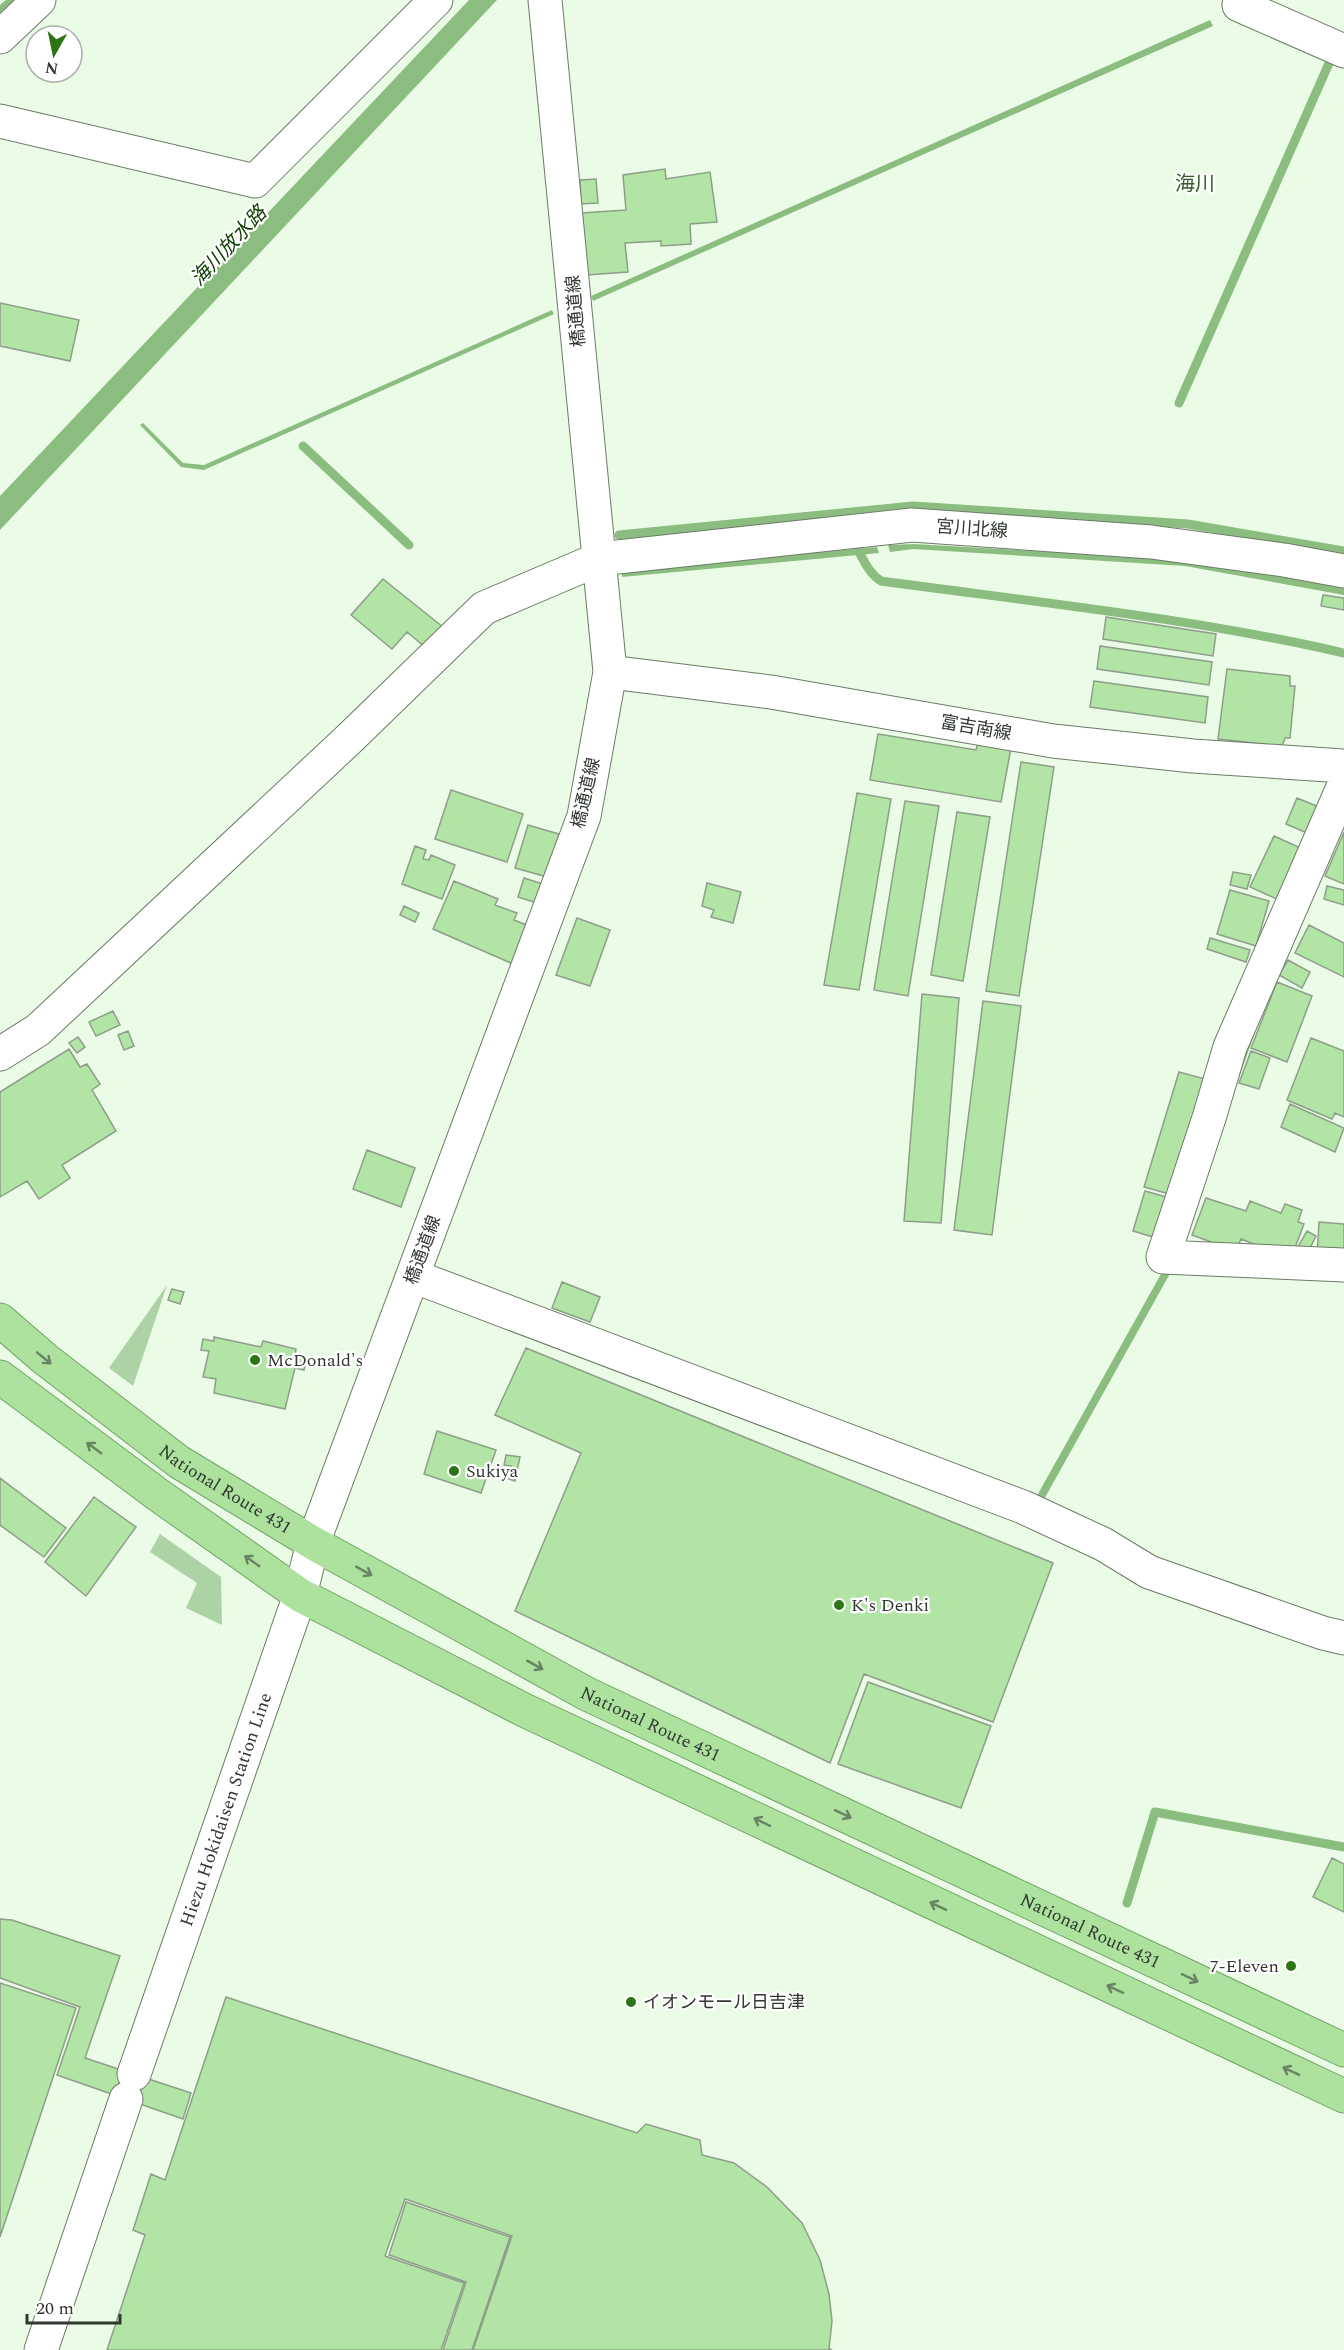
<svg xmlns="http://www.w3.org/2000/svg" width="1344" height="2350" font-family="Spectral,'Noto Sans JP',serif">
<rect width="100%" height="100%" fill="#eafce5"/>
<path fill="#add2a5" d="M167,1285L133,1386L109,1368Z
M160,1534L221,1577L222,1625L186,1608L197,1583L150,1552Z"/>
<path fill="#8cbd80" d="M469,0H497L0,530V496Z
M1210,20L1213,26L593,301L591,296Z
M552,310L554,314L204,470L181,467L140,425L143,423L183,463L204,465Z
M915,544L1189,560L1344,588V595L1185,566L913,549L890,552L888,545Z
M877,547L879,553L622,577V570Z
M1344,808V827L1268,995L1172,1270L1042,1503L1034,1501L1166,1265L1244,1035Z"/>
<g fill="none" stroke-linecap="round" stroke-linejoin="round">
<path stroke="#8cbd80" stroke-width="9" d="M0,11L13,0
M1179,403L1330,61
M303,446L409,545
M619,535L913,506L1188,524L1344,551
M859,552C865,563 870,574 881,581C1035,602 1192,618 1344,653
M1127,1903L1155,1812L1344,1847"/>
</g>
<path fill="#b2e5a5" stroke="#8d9e89" stroke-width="1.5" d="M665,169L666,179L710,172L717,222L690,224L691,244L661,246V241L625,243L628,272L587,275L582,213L626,210L623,175Z
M596,179L598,203L581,204L580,180Z
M0,303L79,320L70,361L0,346Z
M383,579L443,627L426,648L407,632L392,649L351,615Z
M1323,595L1344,598V610L1321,606Z
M1106,617L1216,634L1213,656L1103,639Z
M1100,646L1212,662L1209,685L1097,669Z
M1227,669L1290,676V686H1295L1290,738H1285L1282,746L1218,739Z
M1094,681L1208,697L1205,723L1090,707Z
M878,734L976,750L978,742L1011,748L1001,802L870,780Z
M1021,762L1054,767L1019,996L986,991Z
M451,790L523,814L507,862L435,839Z
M857,793L891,799L859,990L824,985Z
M1297,798L1319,807L1307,833L1286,824Z
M905,801L939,806L908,996L874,990Z
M957,812L990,817L963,981L931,975Z
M528,825L559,834L547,877L515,868Z
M1344,832V884L1325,876Z
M1274,836L1303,849L1279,900L1250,887Z
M415,846L426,850L423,859L429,860L431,855L455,865L442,899L402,884Z
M1233,872L1251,875L1247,889L1230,885Z
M524,878L543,884L537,903L518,897Z
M454,881L498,899L495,905L517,913L514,920L529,926L513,964L433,929Z
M707,883L741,892L733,923L711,917L714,910L702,906Z
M1327,886L1344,890V905L1324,899Z
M1230,890L1269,901L1256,946L1217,934Z
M404,906L419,913L415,922L400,915Z
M577,918L610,930L590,986L556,975Z
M1309,925L1344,943V977L1295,953Z
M1210,938L1250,950L1246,962L1207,949Z
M1288,960L1310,972L1302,988L1279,975Z
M1277,982L1312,996L1287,1062L1251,1048Z
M922,994L959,998L941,1223L904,1221Z
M983,1001L1021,1006L992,1235L954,1230Z
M113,1011L120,1025L96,1036L89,1022Z
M128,1031L134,1046L124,1050L118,1035Z
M78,1037L85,1047L77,1053L69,1043Z
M1311,1038L1344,1051V1117L1335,1113L1332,1119L1287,1100Z
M69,1049L80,1067L87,1064L100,1084L92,1090L116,1131L62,1165L70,1178L39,1199L27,1181L0,1197V1092Z
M1251,1051L1270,1058L1259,1089L1239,1083Z
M1179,1072L1205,1079L1173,1195L1144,1187Z
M1290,1104L1344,1128L1335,1152L1281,1127Z
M367,1150L415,1168L401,1207L353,1189Z
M1145,1191L1170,1198L1153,1237L1133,1231Z
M1206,1198L1246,1211L1250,1201L1281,1213L1285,1204L1302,1210L1298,1222L1304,1224L1293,1253L1271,1245L1269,1250L1241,1239L1236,1251L1192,1235Z
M1319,1222L1344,1224V1257L1317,1256Z
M1307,1231L1316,1236L1308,1252L1298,1247Z
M562,1282L600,1297L590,1322L552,1308Z
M172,1289L184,1292L180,1304L168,1300Z
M214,1337L261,1347L263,1341L296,1349L295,1356L307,1358L304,1370L295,1368L285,1409L214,1393L216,1379L203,1377L209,1351L201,1350L203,1339L214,1341Z
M526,1348L1053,1563L993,1722L864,1674L830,1763L515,1611L581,1453L495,1415Z
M437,1431L496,1450L481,1493L424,1474Z
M506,1455L520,1457L515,1481L509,1479L511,1466L504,1465Z
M0,1478L66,1528L44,1557L0,1525Z
M94,1497L136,1527L86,1596L45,1562Z
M868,1682L991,1726L961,1808L838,1764Z
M1332,1858L1344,1864V1912L1313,1897Z
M0,1919L12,1920L120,1956L85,2058L191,2093L183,2119L57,2075L80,2007L0,1978Z
M0,1983L76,2008L0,2237Z
M226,1997L637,2133L646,2124L700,2140L702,2155L734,2163L767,2187L802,2223L820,2260L829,2294L832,2321L829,2349L832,2350H473L512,2236L405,2199L385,2256L464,2283L441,2350H107L145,2235L133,2230L151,2174L165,2180Z
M406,2202L510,2237L472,2350H443L466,2282L389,2255Z"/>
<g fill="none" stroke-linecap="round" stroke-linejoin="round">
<g stroke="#6b7b67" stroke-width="35">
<path id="minor" d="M1241,0L1239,5L1344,51
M0,37L39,0
M0,121L255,181L436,0
M610,672L771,692L1053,741L1193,756L1344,766
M1344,785L1230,1047L1209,1118L1163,1257L1344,1265
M0,1054L38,1030L349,739L484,608L599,559L912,525L1151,542L1284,560L1344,571
M413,1276L1023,1507L1103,1544L1149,1572L1323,1633L1344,1638
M313,1543L584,816L610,672L545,0"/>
</g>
<g stroke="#6b7b67" stroke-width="35">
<g id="secondary">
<path id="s1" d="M134,2074L300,1595L313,1543"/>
<path d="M41,2350L126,2099"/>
</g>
</g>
<g stroke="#73a168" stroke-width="35">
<g id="trunk">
<path id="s2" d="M0,1320L45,1359L179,1462L313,1543L587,1694L1344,2050"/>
<path d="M0,1377L157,1494L300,1595L524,1710L1344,2096"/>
</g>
</g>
<use href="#minor" stroke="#fff" stroke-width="33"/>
<use href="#secondary" stroke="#fff" stroke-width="33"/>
<use href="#trunk" stroke="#ace29e" stroke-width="33"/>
</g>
<defs><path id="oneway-shaft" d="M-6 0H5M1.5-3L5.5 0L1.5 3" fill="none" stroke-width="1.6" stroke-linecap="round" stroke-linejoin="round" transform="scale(1.5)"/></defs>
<g stroke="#688462">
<use href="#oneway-shaft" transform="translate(44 1358) rotate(39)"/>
<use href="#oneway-shaft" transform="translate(94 1448) rotate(-144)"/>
<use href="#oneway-shaft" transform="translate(252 1561) rotate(-145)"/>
<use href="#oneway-shaft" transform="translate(364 1571) rotate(29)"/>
<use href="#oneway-shaft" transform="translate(535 1665) rotate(29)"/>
<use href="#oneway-shaft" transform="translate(843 1814) rotate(25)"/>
<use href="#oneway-shaft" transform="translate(762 1822) rotate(-155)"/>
<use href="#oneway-shaft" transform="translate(938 1906) rotate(-155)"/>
<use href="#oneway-shaft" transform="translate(1190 1978) rotate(25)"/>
<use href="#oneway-shaft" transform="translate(1115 1989) rotate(-155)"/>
<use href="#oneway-shaft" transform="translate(1291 2071) rotate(-155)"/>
</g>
<g fill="#2d7417" stroke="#fff" stroke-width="2">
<circle cx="255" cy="1360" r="6"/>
<circle cx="454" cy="1471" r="6"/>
<circle cx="839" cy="1605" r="6"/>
<circle cx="1291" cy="1966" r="6"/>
<circle cx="631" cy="2002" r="6"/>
</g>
<g text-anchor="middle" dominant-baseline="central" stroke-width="4.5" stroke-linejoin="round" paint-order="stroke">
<g font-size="18" fill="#313830" stroke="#fff">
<text transform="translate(576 311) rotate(-95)">橋通道線</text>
<text transform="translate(972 529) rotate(4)">宮川北線</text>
<text transform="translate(976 728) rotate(10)">富吉南線</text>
<text transform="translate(586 793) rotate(-77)">橋通道線</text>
<text transform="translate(423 1250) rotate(-70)">橋通道線</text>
<text stroke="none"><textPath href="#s2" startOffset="282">National Route 431</textPath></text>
<text stroke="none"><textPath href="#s2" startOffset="768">National Route 431</textPath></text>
<text stroke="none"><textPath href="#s1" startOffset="280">Hiezu Hokidaisen Station Line</textPath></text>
<text stroke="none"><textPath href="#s2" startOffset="1254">National Route 431</textPath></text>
</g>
<g font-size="18" fill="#313830" stroke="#fff" text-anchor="start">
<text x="267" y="1360">McDonald's</text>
<text x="466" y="1471">Sukiya</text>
<text x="851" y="1605">K's Denki</text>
<text x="1279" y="1966" text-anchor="end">7-Eleven</text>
<text x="643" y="2002">イオンモール日吉津</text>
</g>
<g font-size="20" fill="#336027" stroke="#fff">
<text x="1195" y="184">海川</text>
</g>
<g font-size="20" font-style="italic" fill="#0e3f00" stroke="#fff">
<text transform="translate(229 246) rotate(-47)">海川放水路</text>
</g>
</g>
<g transform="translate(54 54) rotate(189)"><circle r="28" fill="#ffffff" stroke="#adafac" stroke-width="1.5"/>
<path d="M0-4.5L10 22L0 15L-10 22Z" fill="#2d7417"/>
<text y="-9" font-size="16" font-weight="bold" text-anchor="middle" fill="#313830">N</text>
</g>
<path d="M27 2314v9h93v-9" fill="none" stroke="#313830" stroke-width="3"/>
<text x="36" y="2314" font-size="18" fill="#313830" stroke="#ffffff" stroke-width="4.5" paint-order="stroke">20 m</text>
</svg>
